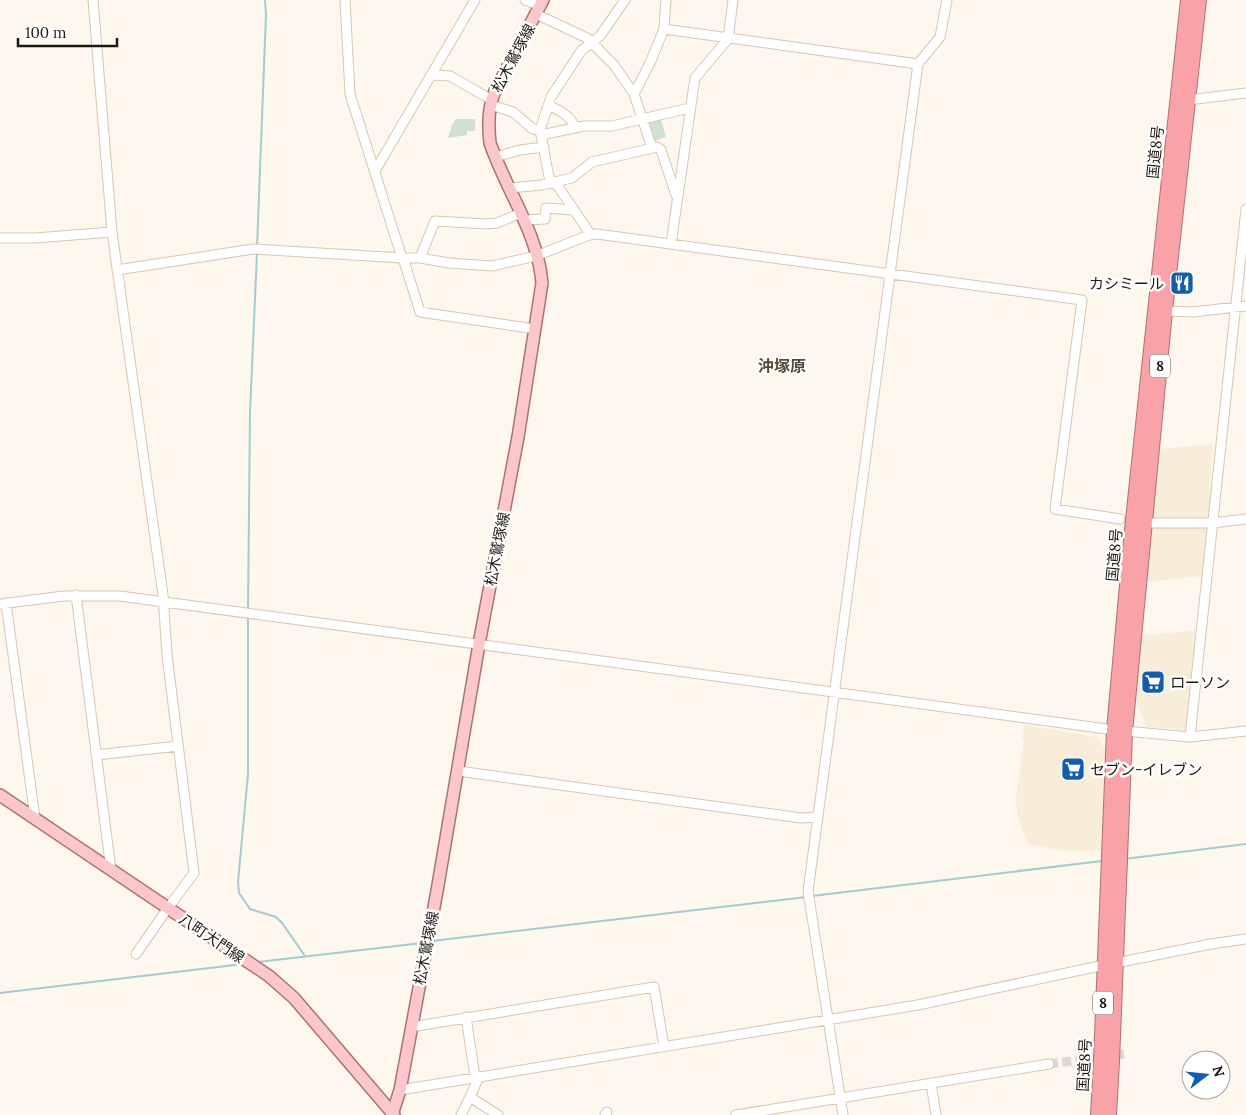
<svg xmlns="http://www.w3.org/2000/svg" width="1246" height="1115" font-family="Lora,'Noto Sans JP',serif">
<rect width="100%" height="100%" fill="#fdf7ee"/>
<path fill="#f8edd8" d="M1213,444L1209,489L1213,490L1210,520L1151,521L1159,449Z
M1151,525H1209L1207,554L1204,558L1202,576L1146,582Z
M1197,630L1187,730L1147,727L1136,702L1141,636Z
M1024,725L1097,737L1107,752L1102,851H1066L1030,845L1026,841L1017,813L1016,798L1024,740H1022Z"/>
<path fill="#d0e1d3" d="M456,119H475V131H467V135L448,138L452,125Z
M661,119L666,137L654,141L646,122Z"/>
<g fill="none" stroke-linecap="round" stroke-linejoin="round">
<path stroke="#a4cbd0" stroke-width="2" d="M257,247L266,14L265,0
M248,610L250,413L257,252
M248,617V774L238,882L239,893L250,909L276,917L282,923L305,956
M1124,859L1246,844
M812,896L1102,861
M432,941L807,897
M258,962L422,943
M0,993L243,964"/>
<path stroke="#dcd6cd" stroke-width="9" stroke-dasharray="9 4.5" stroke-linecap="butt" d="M1049,1064L1124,1054"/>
<g stroke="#d6c7b0" stroke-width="11">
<path id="minor" d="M93,0L112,232L163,595L167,655L194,873L168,908L136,954
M345,0L350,94L402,258
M525,0L541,6
M536,14L587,38L614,65L634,94L652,148
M664,29L918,64
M432,75L450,76L492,100
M634,94L650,63L664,29L666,0
M1188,100L1246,93
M491,105L513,112L533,129L540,130
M550,106C561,111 570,116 575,127
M541,135L584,126H612L685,109H690
M495,157L520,150L544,147
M375,171L475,0
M550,182L540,130L551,97L581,51L600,36L625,0
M555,182L591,235
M509,188L542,185L572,178L592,162L657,147L661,150L676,195
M525,220L545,219L546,208L574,210
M0,238H35L112,232
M671,244L695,78L728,39L733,0
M403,258L420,312L535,329
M420,258L435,221L487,224L497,223L521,213
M117,270L253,249L402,258H420L449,263L492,266L536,256L589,235L597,234L1082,300L1055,509L1120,519
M1165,311L1192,312L1246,306
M1153,523H1213L1246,519
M76,595L111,870
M6,603L35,818
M0,604L64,596H120L1114,730L1190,737L1246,731
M1190,737L1246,209
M96,755L178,746
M458,771L801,818L817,817
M1116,963L1211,944L1246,939
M466,1017L475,1077
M411,1027L654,987L664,1046
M931,1083L936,1115
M400,1090L918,1005L1104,965
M470,1097L477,1081V1077
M461,1115L470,1097L498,1115
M605,1115L607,1112
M736,1115L1049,1064
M843,1115L808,891L918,64L940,37L947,0"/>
</g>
<g stroke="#ac7273" stroke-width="14">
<path id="major" d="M0,795L269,976L294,998L394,1115
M392,1115L400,1090L437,891L479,644L518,437L542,283C538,233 506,190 490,143C488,126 488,107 495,91L543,0"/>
</g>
<g stroke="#ac7273" stroke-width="16">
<path id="highway" d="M1098,1115L1101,1060L1114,730L1132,529L1188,0
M1109,1115L1112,1061L1125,732L1165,311L1199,0"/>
</g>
<use href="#minor" stroke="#fff" stroke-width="9"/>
<use href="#major" stroke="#fbc7cb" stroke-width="11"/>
<use href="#highway" stroke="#f9a2a8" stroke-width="14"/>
</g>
<defs>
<g id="restaurant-square" transform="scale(1.25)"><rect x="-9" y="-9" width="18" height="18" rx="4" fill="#125ead" stroke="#fff"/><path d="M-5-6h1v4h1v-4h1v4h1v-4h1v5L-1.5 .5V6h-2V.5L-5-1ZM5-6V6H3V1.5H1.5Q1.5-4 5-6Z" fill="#fff"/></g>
<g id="supermarket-square" transform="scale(1.25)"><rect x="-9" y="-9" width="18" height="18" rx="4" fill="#125ead" stroke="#fff"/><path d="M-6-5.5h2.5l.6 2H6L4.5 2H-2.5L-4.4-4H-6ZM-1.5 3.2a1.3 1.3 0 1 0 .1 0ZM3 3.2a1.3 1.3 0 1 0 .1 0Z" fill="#fff"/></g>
</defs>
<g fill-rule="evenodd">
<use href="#restaurant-square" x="1182" y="283"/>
<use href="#supermarket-square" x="1153" y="682"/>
<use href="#supermarket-square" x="1073" y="769"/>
</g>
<g text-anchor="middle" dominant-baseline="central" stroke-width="5" stroke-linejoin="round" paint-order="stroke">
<g fill="#fff" stroke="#625e58" stroke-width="1">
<rect x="1150" y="354.5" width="20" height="23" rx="4"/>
<rect x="1093" y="991.5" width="20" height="23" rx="4"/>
</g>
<g font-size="14" font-weight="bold" fill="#1e1911">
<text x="1160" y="366">8</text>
<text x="1103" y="1003">8</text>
</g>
<g font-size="15" fill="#1e1911" stroke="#fff">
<text transform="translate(513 58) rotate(-62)">松木鷲塚線</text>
<text transform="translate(1155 152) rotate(-84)">国道8号</text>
<text transform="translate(497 549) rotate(-79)">松木鷲塚線</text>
<text transform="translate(1114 555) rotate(-85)">国道8号</text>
<text transform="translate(212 938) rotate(34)">八町大門線</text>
<text transform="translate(426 948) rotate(-79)">松木鷲塚線</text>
<text transform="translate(1084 1065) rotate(-87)">国道8号</text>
</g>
<g font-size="15" fill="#1e1911" stroke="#fff" text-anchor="start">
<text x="1164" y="283" text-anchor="end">カシミール</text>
<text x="1170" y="682">ローソン</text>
<text x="1090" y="769">セブン-イレブン</text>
</g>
<g font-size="16" font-weight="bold" fill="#564a36" stroke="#fff">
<text x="782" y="366">沖塚原</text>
</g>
</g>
<g transform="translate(1206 1075) rotate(74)"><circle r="24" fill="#ffffff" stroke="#a5a3a0"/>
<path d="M0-4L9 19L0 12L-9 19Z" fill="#125ead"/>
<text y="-8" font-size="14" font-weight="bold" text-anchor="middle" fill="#1e1911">N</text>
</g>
<path d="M18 38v8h99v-8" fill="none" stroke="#1e1911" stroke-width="2.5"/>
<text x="25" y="38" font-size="15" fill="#1e1911" stroke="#ffffff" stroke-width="4" paint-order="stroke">100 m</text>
</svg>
